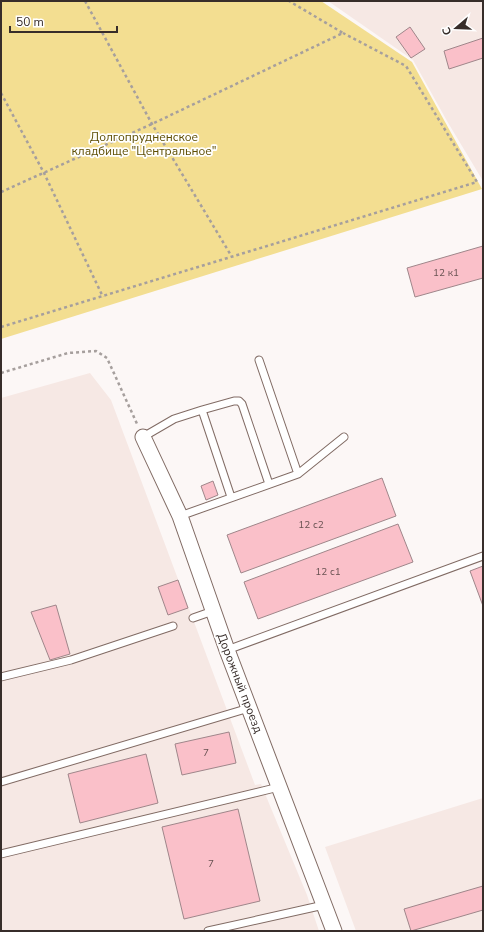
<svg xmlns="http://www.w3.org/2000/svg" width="484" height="932" font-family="'Nunito Sans',sans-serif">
<rect width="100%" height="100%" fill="#fcf7f6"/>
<path fill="#f6e8e4" d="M328,1H483V181L447,121L413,60Z
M90,373L111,400L255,785L261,784L307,895L319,931H1V398Z
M483,798V931H356L325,847Z"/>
<path fill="#f3de91" d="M1,1H321L412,62L482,189L1,339Z"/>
<path fill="#fac0c9" stroke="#9f868a" d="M410,27L425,49L411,58L396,37Z
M483,38V58L449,69L444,51Z
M483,246V278L415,297L407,268Z
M382,478L396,516L241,573L227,535Z
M213,481L218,495L206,500L201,486Z
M398,524L413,562L258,619L244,582Z
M483,566V606L470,571Z
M178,580L188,608L168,615L158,587Z
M56,605L70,654L50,660L31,612Z
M229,732L236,763L182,775L175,744Z
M146,754L158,803L80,823L68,774Z
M238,809L260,901L184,919L162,827Z
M483,886V910L411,931L404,909Z"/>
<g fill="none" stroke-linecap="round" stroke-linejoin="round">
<g stroke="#816b64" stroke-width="9">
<path id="lane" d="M259,360L298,474
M143,437L174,419L202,410
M231,497L202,410L234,401H239L242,404L269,484
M180,516L298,474L344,437
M193,618L213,611
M227,650L483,556
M1,677L71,660L173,626
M1,782L249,708
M1,854L279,787
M208,931L324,905"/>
</g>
<g stroke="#816b64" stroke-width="17">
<path id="street" d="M143,437L180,516L227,650L334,931"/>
</g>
<path stroke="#a69f9d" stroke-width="2.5" stroke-dasharray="3 3" stroke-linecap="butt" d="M85,1L152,124L232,257
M1,93L44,173L103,297
M1,192L152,124L343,33L289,1
M1,327L477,182L406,66L343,33
M1,373L68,353L96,351L107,358L138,426"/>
<use href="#lane" stroke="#fff" stroke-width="7"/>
<use href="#street" stroke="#fff" stroke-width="15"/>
</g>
<g text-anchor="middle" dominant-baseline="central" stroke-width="3.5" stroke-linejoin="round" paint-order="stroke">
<g font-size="10" fill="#685252">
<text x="446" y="273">12 к1</text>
<text x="311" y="525">12 с2</text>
<text x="328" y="572">12 с1</text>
<text x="206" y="753">7</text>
<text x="211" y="864">7</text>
</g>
<g font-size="12" fill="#5e4e03" stroke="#fff">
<text x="144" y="137">Долгопрудненское<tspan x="144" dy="14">кладбище "Центральное"</tspan></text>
</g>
<g font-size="12" fill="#372d2a" stroke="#fff">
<text transform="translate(240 683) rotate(69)">Дорожный проезд</text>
</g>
</g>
<rect width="484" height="932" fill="none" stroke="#372d2a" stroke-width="4"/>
<g transform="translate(456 28) rotate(251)" stroke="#ffffff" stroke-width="3" paint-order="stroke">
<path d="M0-3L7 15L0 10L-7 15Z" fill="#372d2a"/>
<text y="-6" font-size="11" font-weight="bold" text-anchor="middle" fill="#372d2a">С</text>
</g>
<path d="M10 26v6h107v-6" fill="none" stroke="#372d2a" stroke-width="2"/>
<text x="16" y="26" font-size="12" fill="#372d2a" stroke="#ffffff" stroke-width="3" paint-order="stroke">50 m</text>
</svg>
